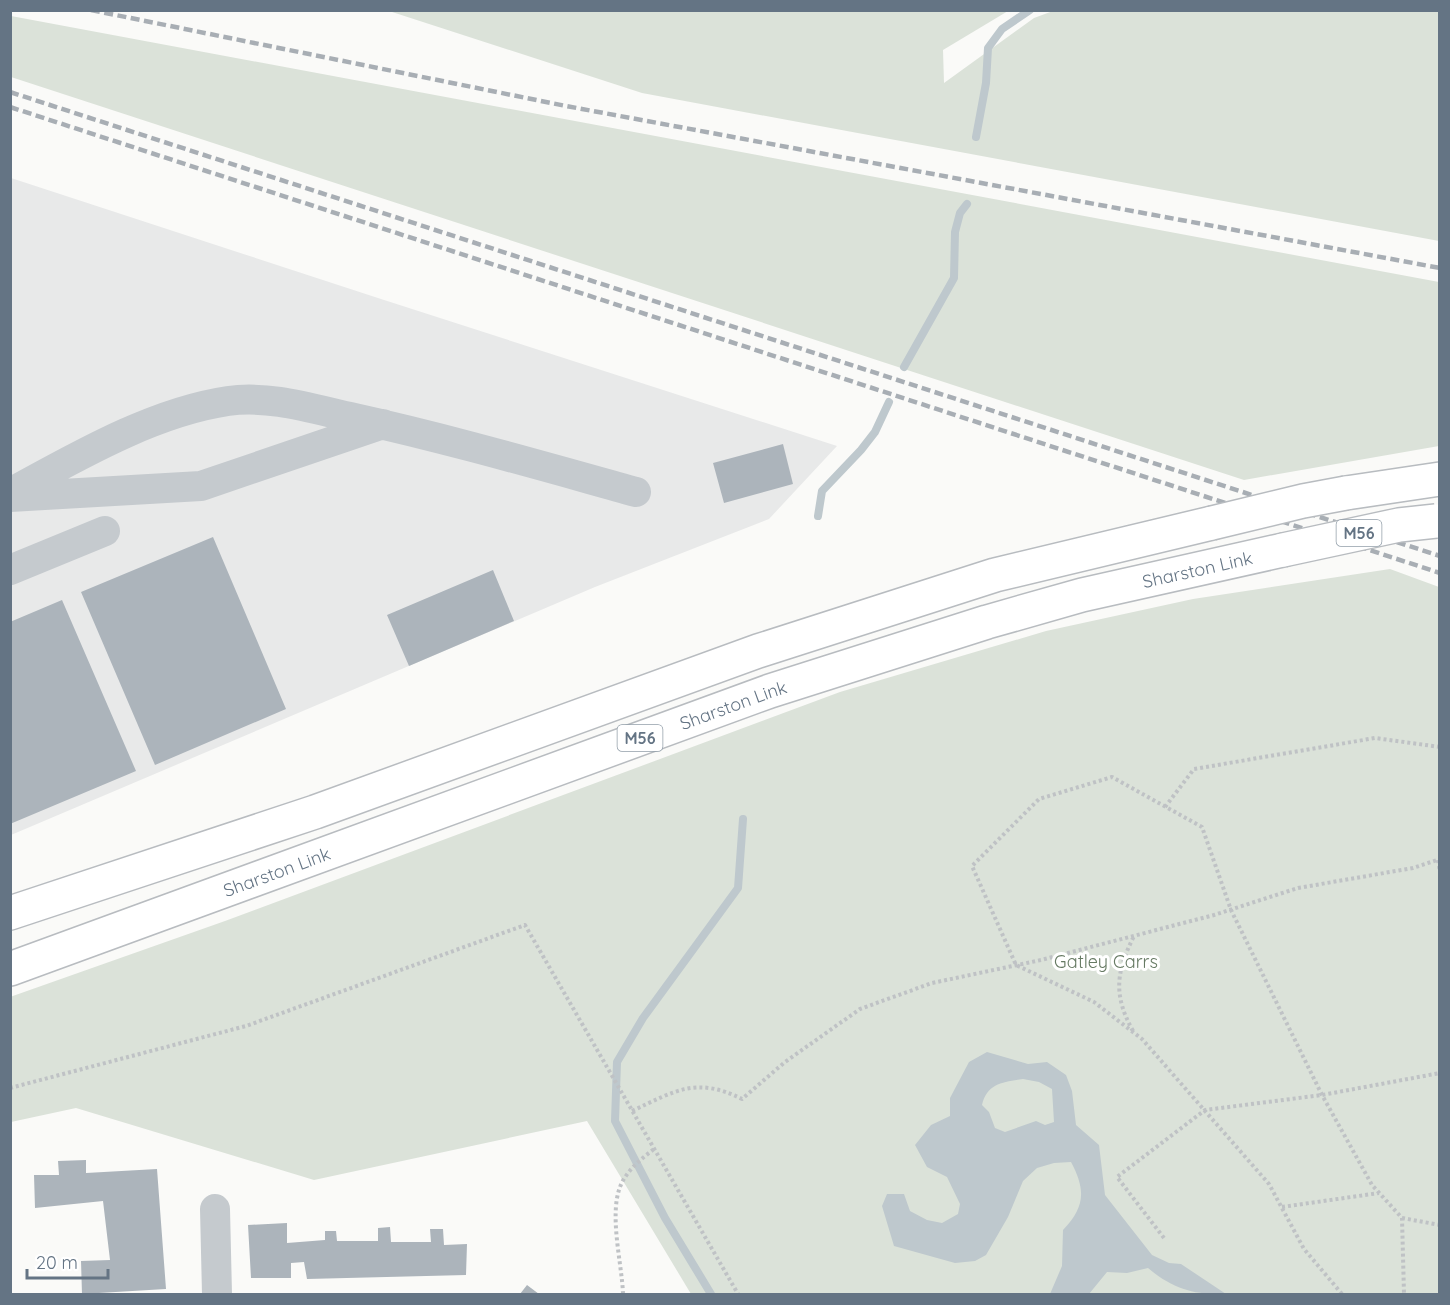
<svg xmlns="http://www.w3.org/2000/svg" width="1450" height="1305" font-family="Quicksand,sans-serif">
<rect width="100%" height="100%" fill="#fafaf8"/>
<path fill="#e8e9e9" d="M11,178L381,299L837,446L769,519L595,587L11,835Z"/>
<path fill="#dbe2d9" d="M389,11H1008L943,50L944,83L1034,18L1053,11H1439V241L642,93Z
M11,16L1439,282V446L1244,480L11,77Z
M1390,569L1439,587V1294H691L587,1121L314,1180L76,1108L11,1122L10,997L225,921L840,692L1046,631L1193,599Z"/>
<path fill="#bec8cd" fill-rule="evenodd" d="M987,1052L1028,1064L1047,1062L1066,1075L1072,1091L1076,1125L1099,1145L1105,1195L1152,1255L1169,1263L1181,1264L1226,1294C1194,1295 1173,1289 1148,1268L1127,1273L1107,1272L1089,1294H1050L1062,1266L1063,1230C1085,1207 1086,1190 1071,1162L1054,1163L1037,1168L1023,1181L1008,1217L986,1255L975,1261L955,1263L894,1246L882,1206L887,1194H904L910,1211L927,1220L942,1223L958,1214L960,1204L947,1177L927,1167L915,1145L931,1125L950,1116V1098L969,1062ZM1023,1079L1039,1082L1052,1089L1054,1122L1045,1125L1036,1121L1005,1132L995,1128L989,1112L982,1105C987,1083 1004,1082 1023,1079Z"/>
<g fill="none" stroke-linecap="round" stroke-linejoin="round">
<path stroke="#bec8cd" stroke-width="8" d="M976,137L986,83L988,48L1002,29L1030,10
M904,367L954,278L955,232L960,213L967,204
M818,516L822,491L861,450L875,432L889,402
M711,1294L665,1218L615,1121L617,1062L643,1018L738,888L743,819"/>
</g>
<path fill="#acb4bb" d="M783,444L793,484L724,503L713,463Z
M213,537L286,709L155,765L81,592Z
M493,570L514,621L409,666L387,615Z
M62,600L136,771L10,824V622Z
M86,1160V1173L157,1169L166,1289L82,1294L81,1261L110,1260L103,1201L35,1208L34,1175H59L58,1161Z
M287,1223V1243L325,1240V1231H336L337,1241H378V1228L390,1227L391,1242H431L430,1229H443L444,1245L467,1244L466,1275L307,1279L304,1262L291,1263V1278H251L248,1225Z
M527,1285L539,1294H520Z"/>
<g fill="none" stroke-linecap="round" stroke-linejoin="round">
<g stroke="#b8bcc0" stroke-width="36">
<g id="highway">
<path d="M1346,493L1440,479"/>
<path d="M10,913L315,812L758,651L995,575L1212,523"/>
<path id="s1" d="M10,969L770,691L987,622L1082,595L1283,550"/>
</g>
</g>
<path stroke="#bfc2c5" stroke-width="4" stroke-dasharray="3 3" stroke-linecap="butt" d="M1165,807L1194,769L1375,738L1440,747
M1438,860L1440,872
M1133,1031C1113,995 1116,972 1134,936
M10,1088L246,1026L525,925L738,1294
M632,1111C675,1091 696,1076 742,1099L785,1062L860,1009L932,983L1041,960L1214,915L1298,888L1413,868L1440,859
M1282,1207L1379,1193
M1402,1218L1440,1225
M1164,1238L1117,1177L1205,1110L1322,1095L1440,1073
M623,1294C622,1264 609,1216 620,1187C626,1171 641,1159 654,1149
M1342,1294L1304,1249L1269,1184L1142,1039L1094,1002L1016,965L972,866L1039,799L1112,777L1202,827L1231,910L1322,1095L1372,1185L1402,1218L1404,1294"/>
<path stroke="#c5cace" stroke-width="30" d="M10,493C76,457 153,412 228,401C270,395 313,409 354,418C449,439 542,466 636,492
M10,497L201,486L383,424
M10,570L105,531
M215,1209L217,1294"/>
<use href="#highway" stroke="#fff" stroke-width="33"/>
<path stroke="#a8aeb4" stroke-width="4.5" stroke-dasharray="9 4.5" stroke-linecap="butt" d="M91,10L566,106L1440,268
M10,92L1440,556
M10,107L1440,573"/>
<g stroke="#b8bcc0" stroke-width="36" stroke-linecap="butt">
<path id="highway-bridge" d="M1212,523L1303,501L1346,493
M1283,550L1399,525L1436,521"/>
</g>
<use href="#highway-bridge" stroke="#fff" stroke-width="33"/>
</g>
<g text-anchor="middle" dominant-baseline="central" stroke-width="6" stroke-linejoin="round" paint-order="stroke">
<g fill="#fff" stroke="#929ea9" stroke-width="1.5">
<rect x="1336.5" y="520" width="45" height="26" rx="4.5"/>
<rect x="617.5" y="725" width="45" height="26" rx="4.5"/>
</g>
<g font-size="16" font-weight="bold" fill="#647484">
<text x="1359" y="533">M56</text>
<text x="640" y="738">M56</text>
</g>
<g font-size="18" fill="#647484" stroke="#fff">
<text stroke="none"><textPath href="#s1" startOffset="1254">Sharston Link</textPath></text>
<text stroke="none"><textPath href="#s1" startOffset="770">Sharston Link</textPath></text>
<text stroke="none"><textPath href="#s1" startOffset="284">Sharston Link</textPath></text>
</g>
<g font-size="18" fill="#667a63" stroke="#fff">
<text x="1106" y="961">Gatley Carrs</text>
</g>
</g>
<rect width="1450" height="1305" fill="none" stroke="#647484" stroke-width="24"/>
<path d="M27 1269v9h81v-9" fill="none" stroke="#647484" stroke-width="3"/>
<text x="36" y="1269" font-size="18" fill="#647484" stroke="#ffffff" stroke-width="4.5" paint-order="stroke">20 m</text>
</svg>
